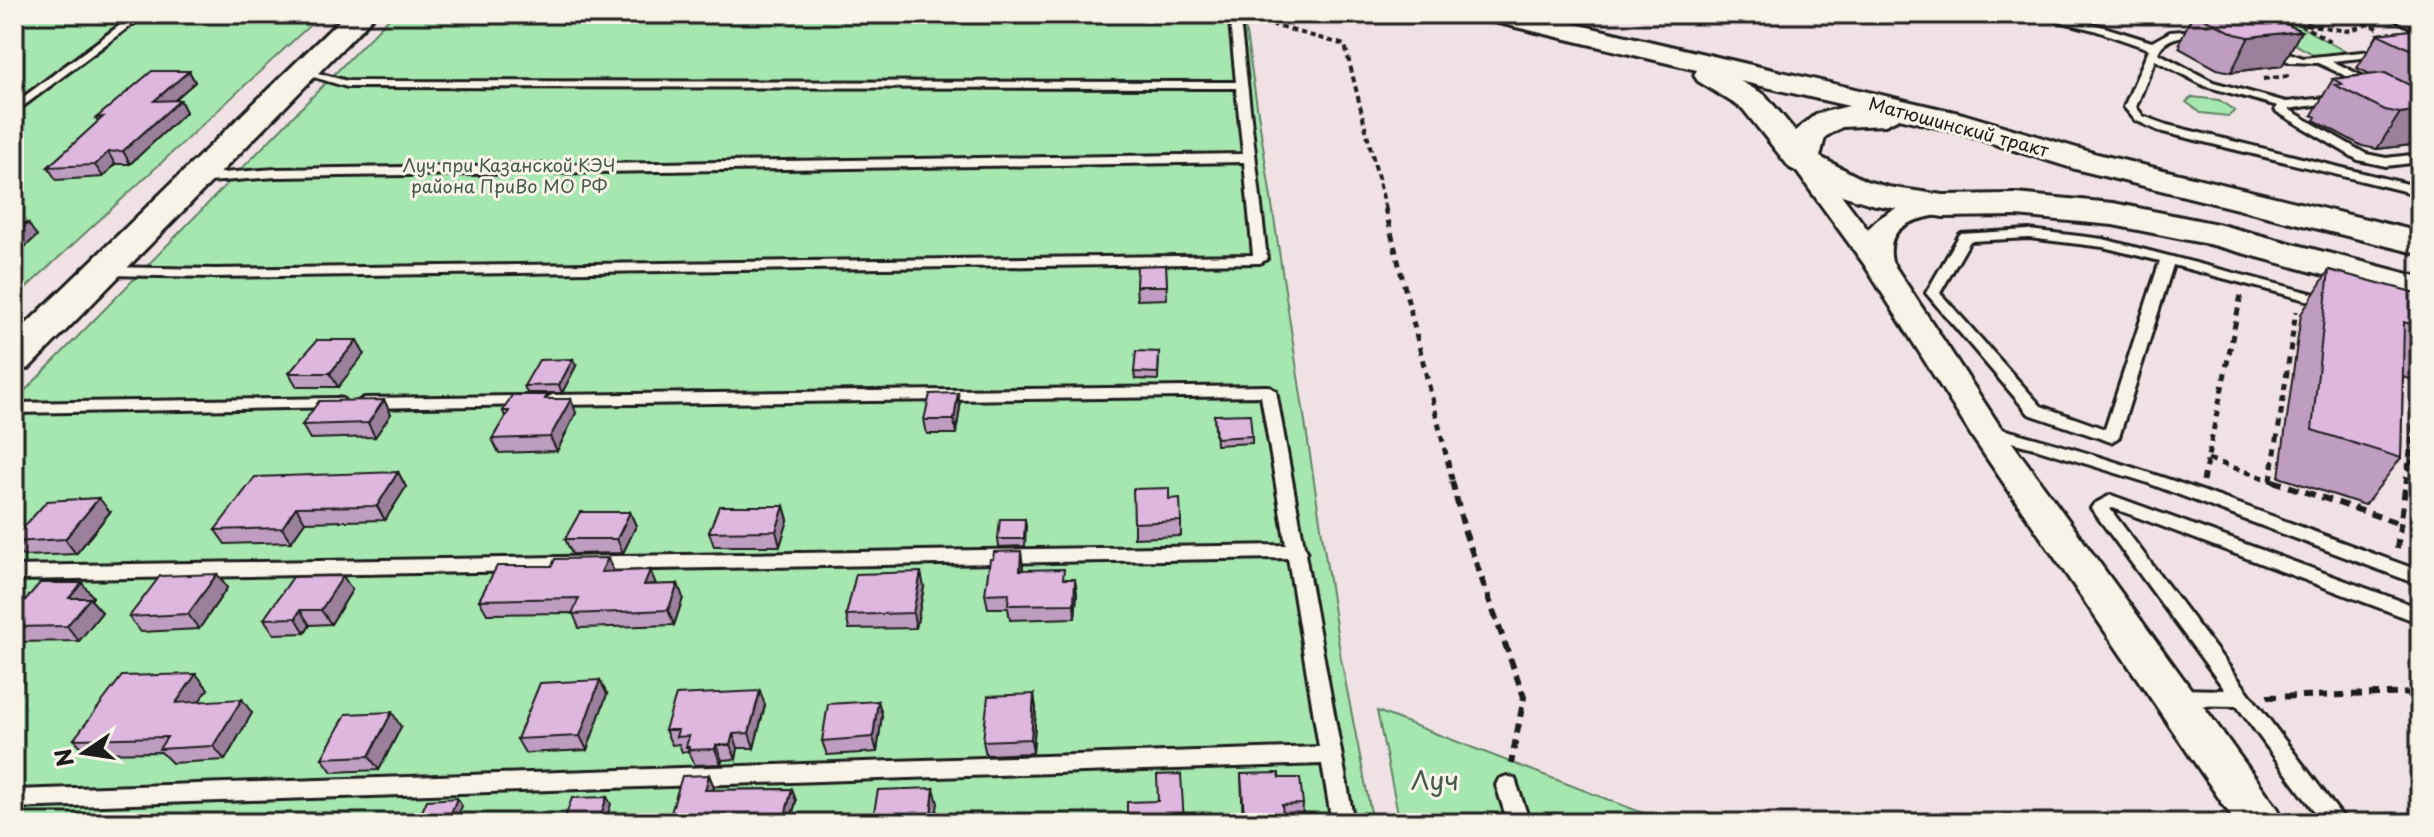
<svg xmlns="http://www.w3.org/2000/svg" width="2434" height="837" font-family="'Playpen Sans',sans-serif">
<rect width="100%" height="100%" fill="#f0e1e5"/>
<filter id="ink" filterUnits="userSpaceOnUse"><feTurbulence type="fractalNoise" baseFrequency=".0125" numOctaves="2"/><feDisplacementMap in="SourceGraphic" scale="16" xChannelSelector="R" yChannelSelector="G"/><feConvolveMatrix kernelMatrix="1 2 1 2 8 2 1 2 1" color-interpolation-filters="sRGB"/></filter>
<g filter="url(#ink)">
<path fill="#a6e7b1" stroke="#618266" stroke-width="2" d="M14,14H322L14,299Z
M1243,14L1341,659L1373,823H14V402L391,16Z
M2275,22L2296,24L2346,52L2315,55L2262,27Z
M2192,97L2219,100L2235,111L2228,116L2201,113L2186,102Z
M1377,711L1669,823H1400Z"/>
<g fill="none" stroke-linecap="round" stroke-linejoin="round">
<g stroke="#1c1c1c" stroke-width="6">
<path id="lane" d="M135,14H146L14,113V104Z
M2030,14C2072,14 2112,30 2152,42L2170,32L2210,29V33L2206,34C2188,36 2166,34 2158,53L2213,82L2286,102L2345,96L2347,98L2341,101L2288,109L2366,154L2386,158L2420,154V162L2386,166L2358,160L2277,112L2275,110L2278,106L2205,86L2155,60L2136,107L2143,116L2167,125L2420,187V195L2159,131L2135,120L2124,107L2149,49L2094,30Z
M2385,14H2398L2420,25V32Z
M1235,18L1240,21L1267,259L1260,263L215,277L104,275L97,271L104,267L215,269L1253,255L1244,162L276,177L196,183L190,179L196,175L276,169L1243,154L1236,88L347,87L297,72L303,69L347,81L1236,82L1230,21Z
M2269,46L2303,58L2420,46V52L2332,61L2376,83L2378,85L2372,88L2318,63L2290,62L2265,51L2264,49Z
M2029,230L2103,239L2338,300L2340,303L2333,307L2173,265L2119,437L2111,442L2029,414L1926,293L1960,234ZM2029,238L2103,247L2160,261L2105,429L2041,406L1940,293L1970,241Z
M1268,386L1276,391L1304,546L1307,551L1305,554L1354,823H1332L1322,764L14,808V790L1319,747L1288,558L14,580V566L1286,545L1261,396L552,405L544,400L552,395Z
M529,396L537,401L535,405L364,408L356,403L364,398Z
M337,398L343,399L345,403L343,407L14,413V403Z
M1986,425C2135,462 2276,518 2420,571V585L2145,482L2038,449L1980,434L1978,430L1980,426Z
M2111,495L2420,608V623L2113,508L2110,509L2347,823H2323L2237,706L2175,705L2168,703L2165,697L2168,691L2175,689L2225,690L2091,508L2094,504Z
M1507,776L1515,779L1530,823H1508L1496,785L1499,779Z"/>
</g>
<g stroke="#1c1c1c" stroke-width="6">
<path id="street" d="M1802,153L1811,155L1868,230C1884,208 1926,194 1953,200L1957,206L1953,212C1922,219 1883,220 1892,262L1997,422L2278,809L2285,823H2236L1973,438L1864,264L1789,161L1793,155Z"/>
</g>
<g stroke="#1c1c1c" stroke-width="6">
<path id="secondary" d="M346,14H376L29,368L14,372V336Z
M1482,14H1532L1963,114L2097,154L2420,232V254L2075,169L1953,131L1899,118L1885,125L1842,127L1825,137L1820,157L1866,181L1888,187L1943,195L2016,194L2113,203L2217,224L2420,277V301L2213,245L2113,225L2016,216L1943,217L1871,204L1842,195L1790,168L1743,109L1698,81L1694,75L1697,70L1486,20ZM1740,81L1849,106L1816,114L1795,131L1765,95Z"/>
</g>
<path stroke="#1c1c1c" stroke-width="4" stroke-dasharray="6 4" stroke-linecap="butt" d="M2132,14L2148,24
M2282,14L2330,41
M2355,16L2381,30
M1251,19L1345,45L1386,210
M2270,19L2361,14
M2305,24L2347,31L2369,24
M2263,79L2289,76"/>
<path stroke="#1c1c1c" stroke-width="5" stroke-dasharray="7 6" stroke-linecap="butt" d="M1385,208L1453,483
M2208,459L2279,483
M2409,461L2420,465
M2271,480L2296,311
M2203,481L2241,295
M2406,483L2416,407H2420"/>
<path stroke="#1c1c1c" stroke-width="6" stroke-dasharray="10 7" stroke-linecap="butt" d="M1452,481L1465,532L1524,697L1511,764
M2273,481L2401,524
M2397,549L2406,481
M2267,697L2420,693"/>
<use href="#lane" fill="#f7f3e8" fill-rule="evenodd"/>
<use href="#street" fill="#f7f3e8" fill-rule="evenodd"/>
<use href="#secondary" fill="#f7f3e8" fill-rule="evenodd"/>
</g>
<path fill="#bf9dc0" stroke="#1c1c1c" stroke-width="2" d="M2193,14H2265L2301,31L2282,66L2231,72L2217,69L2179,48L2181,44L2179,43Z
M2420,29V144L2377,149L2362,146L2314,120L2316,117L2312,115L2333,79L2370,74L2357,68L2378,34Z
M189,71L195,82L174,100H180L186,112L130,164H115L103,177L56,180L48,167L98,122L96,118Z
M1166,265L1167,299L1137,300L1136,286Z
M2329,270L2420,294V382L2403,377L2401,458L2365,505L2279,477L2301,314Z
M1159,352L1158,380L1135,379L1134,372Z
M364,354L338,387H297L289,373Z
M576,366L562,393H527L524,386Z
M958,393L960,407L956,434H927L924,420Z
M549,399L576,413L557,451L499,453L492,439L505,417L503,411Z
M384,400L391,414L375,437L310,439L302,425Z
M1214,415L1252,436V443L1216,445Z
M398,472L406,487L385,520L305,522L291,542L225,544L215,530Z
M1169,499L1181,521V536L1134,538V523Z
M784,506L788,520L780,546H714L709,532Z
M110,512L76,554L23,556L14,546V538Z
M630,512L636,526L623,553L572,554L565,539Z
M1025,519L1026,526L1025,546L999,547L998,539Z
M1023,566V570L1065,579L1077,593L1075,618L1010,620L1008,608H988L985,594Z
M613,571L656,585L678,584L683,598L674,625L579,628L573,613L487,614L479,600Z
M217,574L227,588L199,629L141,632L129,617Z
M82,583L93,597L91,600L102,612L79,641L14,642V613Z
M924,587L916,628L849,629L846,615Z
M352,590L331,624L310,625L305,633L274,634L264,619Z
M196,674L208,689L199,701L252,713L225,760L172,763L161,752L87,753L74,739Z
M607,694L587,750L525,753L517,739Z
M1034,694L1036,709L1033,753L986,755L983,741Z
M878,701L882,715L877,752L827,755L822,741Z
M765,705L754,748H738L736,759L722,760L721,764L695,765L688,751L682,752L679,744L672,745L665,730Z
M401,727L379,770L332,772L322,758Z
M1241,774L1279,778L1303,804L1302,819H1282V823H1243Z
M709,775L714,787V790L792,789L796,801L790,823H668Z"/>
<path fill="#9b809c" stroke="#1c1c1c" stroke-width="2" d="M2301,31L2282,66L2231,72L2249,37Z
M189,71L195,82L160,113L154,101Z
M180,100L186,112L130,164L123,151Z
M2420,110V144L2377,149L2400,113Z
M108,152L115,164L103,177L95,165Z
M28,223L37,236L14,257V236Z
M357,340L364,354L338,387L330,373Z
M573,359L576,366L562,393L559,385Z
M958,393L960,407L956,434L954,420Z
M571,399L576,413L557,451L550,437Z
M384,400L391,414L375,437L368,423Z
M398,472L406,487L385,520L377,506Z
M99,498L110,512L76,554L65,539Z
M784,506L788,520L780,546L776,531Z
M296,507L305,522L291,542L282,528Z
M630,512L636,526L623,553L617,539Z
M1021,551L1023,566L1022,584L1020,570Z
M608,558L614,573L601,572Z
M650,570L656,584L644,585Z
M921,572L924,587L916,628L913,613Z
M217,574L227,588L199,629L188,614Z
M343,576L352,590L331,624L321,610Z
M1075,579L1077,593L1075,618L1074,604Z
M82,583L93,597L91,600L102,612L79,641L67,626L69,598Z
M678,584L683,598L674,625L668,610Z
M300,610L310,625L305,633L296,618Z
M196,674L208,689L188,717L176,703Z
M600,680L607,694L587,750L580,736Z
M760,691L765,705L754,748L749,733Z
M1034,694L1036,709L1033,753L1031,739Z
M242,699L252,713L225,760L213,746Z
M878,701L882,715L877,752L873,737Z
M392,712L401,727L379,770L369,756Z
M733,734L738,748L736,759L730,745Z
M716,745L722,760L721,764L715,749Z
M709,775L714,787L710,802L705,790Z
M934,788L938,803L935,823H930Z
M792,789L796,801L790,823H783Z
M607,797L611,804L605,823H598Z
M457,798L462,806L455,823H447Z
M120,814L126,821L125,823H113Z"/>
<path fill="#deb7df" stroke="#1c1c1c" stroke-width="2" d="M2196,14H2265L2301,31L2249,37L2235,34Z
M2420,29V54L2378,34Z
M152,71H189L154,101L180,100L123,151L108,152L95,165L48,167L103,117L96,118Z
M2385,73L2420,90V110L2400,113L2385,110L2335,85L2342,84L2333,79Z
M28,223L14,236V224Z
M1166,265L1167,286H1136L1137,266Z
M2329,270L2420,294V327L2404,322L2401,458L2312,430Z
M317,340H357L330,373H289Z
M1136,351L1159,352L1158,373L1134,372Z
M573,359L559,385L524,386L539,360Z
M958,393L954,420H924L930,394Z
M512,395H547L545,399H571L550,437L492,439L509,411H503Z
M384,400L368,423L302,425L319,401Z
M1250,414L1252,436L1216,438L1214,415Z
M398,472L377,506L296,507L282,528L215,530L255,477Z
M1169,488V499L1180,498L1181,521L1134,523L1133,489Z
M99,498L65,539L14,542V538L47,501Z
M719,506H784L776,531L709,532Z
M580,512H630L617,539H565Z
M1000,519H1025L1024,539H998Z
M1021,551L1020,570L1064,569L1063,579H1075L1074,604L1008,605L1009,593L985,594L990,559H993L994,552Z
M608,558L601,572L650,570L644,585L678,584L668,610L572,614L579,598L479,600L497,566H552L555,559Z
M921,572L913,613L846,615L856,574Z
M217,574L188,614L129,617L160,576Z
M343,576L321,610H300L296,618L264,619L293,577Z
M40,583H82L69,598H90L67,626L14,627V613Z
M196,674L176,703L242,699L213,746L159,749L167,737L74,739L122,676Z
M600,680L580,736L517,739L540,683Z
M760,691L749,733L733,734L730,745H716L715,749L688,750L689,747H686L689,736L676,737L678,730H665L676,695Z
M1034,694L1031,739L983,741L988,696Z
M878,701L873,737L822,741L828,704Z
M392,712L369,756L322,758L346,714Z
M1279,773V778H1300L1303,804L1282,805L1283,814L1244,815L1241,774Z
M1181,774L1184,823H1127V802L1158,801L1157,775Z
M709,775L705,790L792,789L783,823H735L736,821L668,823L682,776Z
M934,788L930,823H872L878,790Z
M607,797L598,823H563L572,798Z
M457,798L447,823H417L427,800Z
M120,814L113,823H72L77,815Z
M208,820L206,823H162Z"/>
</g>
<g text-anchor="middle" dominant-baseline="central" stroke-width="6" stroke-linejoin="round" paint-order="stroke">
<g font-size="18" fill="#1c1c1c" stroke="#f7f3e8">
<text transform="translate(1959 126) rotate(15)">Матюшинский тракт</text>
</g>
<g font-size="18" fill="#455949" stroke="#f7f3e8">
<text x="509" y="164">Луч при Казанской КЭЧ<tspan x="509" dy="21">района ПриВо МО РФ</tspan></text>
</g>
<g font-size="26" fill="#455949" stroke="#f7f3e8">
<text x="1435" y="779">Луч</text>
</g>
</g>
<rect width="2434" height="837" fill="none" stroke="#f7f3e8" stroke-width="48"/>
<rect x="24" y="24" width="2386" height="789" fill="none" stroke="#1c1c1c" stroke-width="3" filter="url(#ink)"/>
<g transform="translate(84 753) rotate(257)" stroke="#f7f3e8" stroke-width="6" paint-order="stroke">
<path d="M0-6L14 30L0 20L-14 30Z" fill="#1c1c1c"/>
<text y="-12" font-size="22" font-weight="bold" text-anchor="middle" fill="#1c1c1c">N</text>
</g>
</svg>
